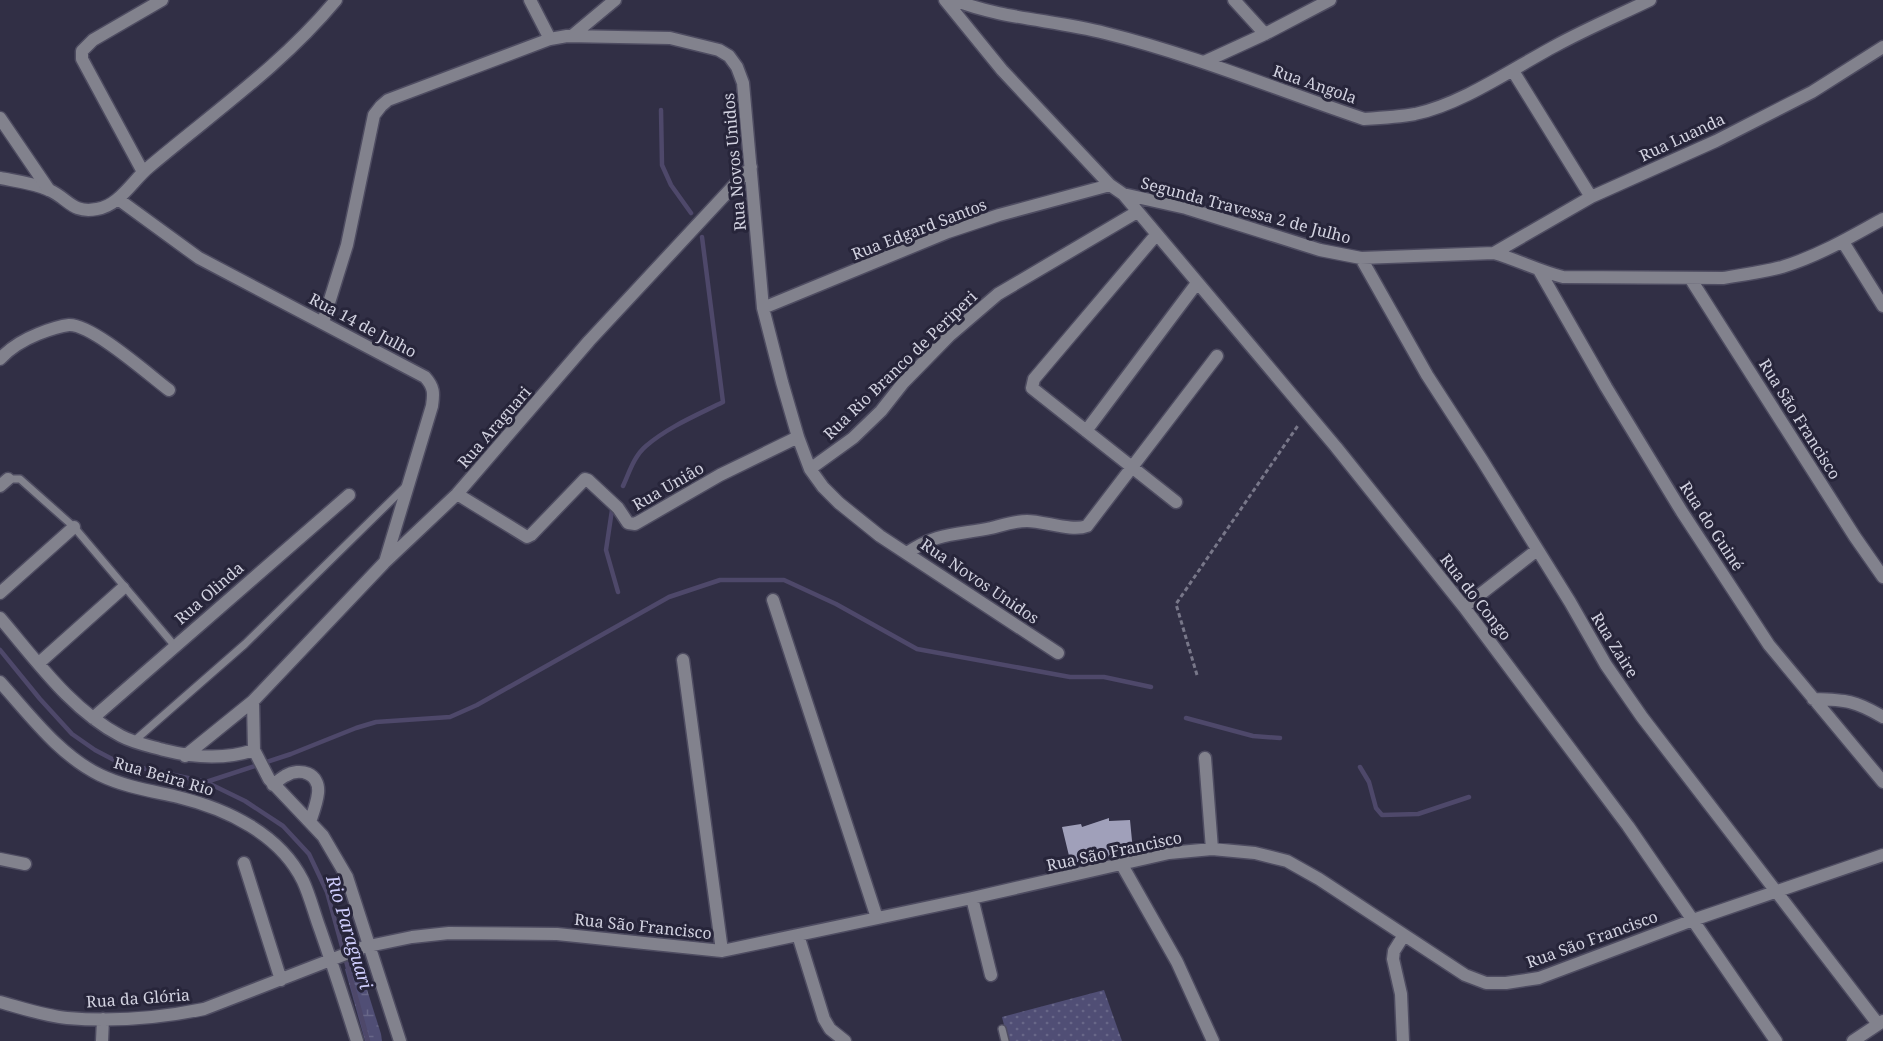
<svg xmlns="http://www.w3.org/2000/svg" width="1883" height="1041" font-family="'Noto Serif',serif">
<defs>
<pattern id="wetland-marsh" width="20" height="14" patternUnits="userSpaceOnUse" patternTransform="scale(1.5)"><rect width="20" height="14" fill="#504e75"/><path d="M1 5h8M5 5V1M11 12h8M15 12V8" fill="none" stroke="#686788"/></pattern>
<pattern id="park-dots" width="8" height="8" patternUnits="userSpaceOnUse" patternTransform="scale(1.5)"><rect width="8" height="8" fill="#504e75"/><path d="M2 2h.1M6 6h.1" fill="none" stroke="#686788" stroke-width="1.8" stroke-linecap="round"/></pattern>
</defs>
<rect width="100%" height="100%" fill="#312f45"/>
<path fill="url(#wetland-marsh)" d="M359,964L381,1034L382,1041H365L345,969Z"/>
<path fill="url(#park-dots)" d="M1104,990L1122,1041H1008L1002,1017Z"/>
<g fill="none" stroke-linecap="round" stroke-linejoin="round">
<path stroke="#4e486a" stroke-width="4.5" d="M661,110L662,165L671,185L691,213
M623,486C629,473 634,456 646,446C668,427 697,415 723,402L702,237
M612,510L606,550L618,592
M0,650L40,699L72,734L95,750L114,760L133,766L206,782L245,801L283,826L309,854L327,892L368,1041
M1186,718L1253,736L1280,738
M1360,767L1369,782L1376,808L1382,815L1418,814L1469,797
M206,782L291,754L356,728L376,722L450,717L477,705L669,597L720,580H784L836,604L917,649L1070,677H1104L1151,687"/>
</g>
<path fill="#a0a0ba" d="M1109,818V821L1130,820L1133,851L1115,852L1116,855L1100,858V856L1071,864L1062,827L1081,824L1082,827Z"/>
<g fill="none" stroke-linecap="round" stroke-linejoin="round">
<g stroke="#4e4c61" stroke-width="10">
<path id="service" d="M8,479H20L74,527L174,645
M133,742L245,644L405,487
M1002,1029L1005,1041"/>
</g>
<g stroke="#4e4c61" stroke-width="15">
<path id="minor" d="M530,0L550,39
M945,0L1002,70L1110,185
M954,0C1002,19 1055,20 1105,33C1194,55 1278,90 1364,119C1381,118 1398,117 1415,114C1462,104 1512,69 1555,46C1586,29 1619,15 1650,0
M1234,0L1265,34
M573,35L615,0
M1204,62L1265,34L1330,0
M1513,71L1591,197
M143,172L82,59V51L93,40L162,0
M0,178C15,181 34,183 49,190C68,198 72,214 97,209C119,206 133,180 149,167C213,113 283,64 336,0
M1123,194L1186,208L1320,250L1361,258L1494,253C1518,260 1539,271 1563,277L1723,278C1742,275 1763,272 1782,267C1818,256 1851,237 1883,219
M118,199L199,258L425,377C434,387 434,393 432,406L385,562
M1156,235L1034,379L1032,388L1176,502
M1843,242L1883,306
M1494,253L1591,197L1716,141L1812,92L1883,47
M1361,258L1427,375L1482,460L1570,602L1606,665L1642,717L1878,1024
M1539,270L1606,387L1682,512L1769,645L1883,782
M1690,278L1855,537L1883,577
M763,308L948,232L999,215L1110,185L1123,194L1336,447L1464,607L1628,826L1776,1041
M323,322L347,245L374,115L381,106L388,100L550,39L567,36L670,38L719,50L729,56L737,67L743,83L763,308L782,382L798,437L810,469L823,487L839,503L880,536L1058,653
M0,359C11,347 23,340 38,334C48,330 59,326 69,325C92,324 149,375 169,390
M1086,431L1197,283
M810,469L853,438L881,411L903,383L949,336L998,294L1137,212
M0,486L8,479
M457,494L527,537L531,535L585,479L588,480L618,508L628,523L635,524L720,475L798,437
M907,553C937,532 958,535 991,528C1003,525 1014,521 1027,521C1044,521 1072,532 1087,526L1217,356
M0,593L74,527
M773,600L877,918
M1464,607L1537,550
M0,618C36,660 71,710 121,736C134,743 150,746 164,750C195,758 224,760 254,750
M683,660L722,951
M39,663L123,588
M0,682C30,715 59,755 100,775C125,787 152,791 178,797C227,809 280,834 303,881C310,896 314,913 320,929C333,966 345,1003 357,1041
M1813,699C1846,700 1854,700 1883,717
M253,701L254,750L269,779L323,836L347,877L400,1041
M93,718L349,495
M185,756L253,701L384,563L457,494L589,341L751,167
M1205,758L1212,849
M273,785C277,782 281,778 285,776C300,767 320,773 318,793C317,803 313,813 310,822
M0,859L25,864
M244,863L281,980
M1122,865L1177,962L1213,1041
M972,898L991,975
M798,935L824,1019L830,1029L845,1041
M0,1002C22,1008 45,1016 67,1018C112,1022 160,1018 204,1009L364,947L412,937L449,933L557,934L722,951L972,898L1169,853L1212,849L1255,853L1287,861L1319,879L1465,975L1486,983H1506L1539,978L1693,920L1883,855
M102,1041L103,1019
M1403,1041L1401,994L1393,959L1394,951L1404,935
M1853,1041L1883,1021"/>
</g>
<g stroke="#4e4c61" stroke-width="15">
<path id="tertiary" d="M0,118L49,190"/>
</g>
<path stroke="#787789" stroke-width="3" stroke-dasharray="4.5 3" stroke-linecap="butt" d="M1197,675L1176,604L1299,424"/>
<use href="#service" stroke="#82828d" stroke-width="7"/>
<use href="#minor" stroke="#82828d" stroke-width="12"/>
<use href="#tertiary" stroke="#82828d" stroke-width="12"/>
</g>
<g text-anchor="middle" dominant-baseline="central" stroke-width="6" stroke-linejoin="round" paint-order="stroke">
<g font-size="16" fill="#d2d2e0" stroke="#27253a">
<text transform="translate(1315 84) rotate(19)">Rua Angola</text>
<text transform="translate(1682 137) rotate(-25)">Rua Luanda</text>
<text transform="translate(734 162) rotate(-95)">Rua Novos Unidos</text>
<text transform="translate(1246 210) rotate(15)">Segunda Travessa 2 de Julho</text>
<text transform="translate(919 229) rotate(-21)">Rua Edgard Santos</text>
<text transform="translate(363 325) rotate(28)">Rua 14 de Julho</text>
<text transform="translate(900 365) rotate(-44)">Rua Rio Branco de Periperi</text>
<text transform="translate(1800 419) rotate(58)">Rua São Francisco</text>
<text transform="translate(494 427) rotate(-49)">Rua Araguari</text>
<text transform="translate(668 486) rotate(-30)">Rua Uniâo</text>
<text transform="translate(1712 526) rotate(57)">Rua do Guiné</text>
<text transform="translate(980 581) rotate(34)">Rua Novos Unidos</text>
<text transform="translate(209 593) rotate(-41)">Rua Olinda</text>
<text transform="translate(1476 597) rotate(52)">Rua do Congo</text>
<text transform="translate(1615 645) rotate(58)">Rua Zaire</text>
<text transform="translate(164 776) rotate(16)">Rua Beira Rio</text>
<text transform="translate(1114 851) rotate(-12)">Rua São Francisco</text>
<text transform="translate(643 926) rotate(6)">Rua São Francisco</text>
<text transform="translate(1592 939) rotate(-20)">Rua São Francisco</text>
<text transform="translate(138 998) rotate(-4)">Rua da Glória</text>
</g>
<g font-size="18" font-style="italic" fill="#ceccfb" stroke="#27253a">
<text transform="translate(350 932) rotate(73)">Rio Paraguari</text>
</g>
</g>
</svg>
